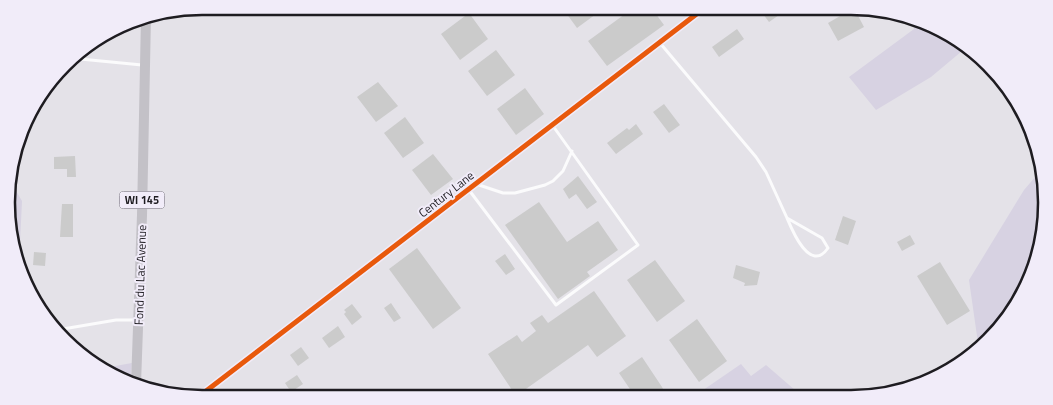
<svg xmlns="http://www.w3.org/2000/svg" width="1053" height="405" font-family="'Titillium Web',sans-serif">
<rect width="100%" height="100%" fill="#e4e2e8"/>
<path fill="#d7d2e2" d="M913,19L968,46L931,77L876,110L849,77L914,29Z
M1042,169L1045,177L1040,254L1020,301L979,350L969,280L1024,190Z
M8,177L22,201L19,263L10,241Z
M132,363L130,382L104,368Z
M741,364L751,376L766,365L803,397H693Z"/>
<path fill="#cbcbcb" d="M561,6H607L577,28Z
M636,6H650L664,25L607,66L588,41Z
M765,6H773L779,15L769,22L760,10Z
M854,8L864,27L838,41L828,23Z
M469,13L488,39L460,60L441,34Z
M737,29L744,39L719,57L712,47Z
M496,50L515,75L487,96L468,71Z
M378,82L398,106L376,122L357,97Z
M525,88L544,114L516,135L497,109Z
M664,104L680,125L669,133L653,112Z
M405,117L424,143L403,158L384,133Z
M636,124L643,134L616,154L607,143L627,128L629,130Z
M433,154L453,179L431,195L412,170Z
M75,156L76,177H67V169H54V157Z
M578,176L597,202L587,209L576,194L569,199L563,189Z
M539,202L567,242L598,221L618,250L587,272L590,276L558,299L505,225Z
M62,204H73V237H60Z
M843,216L856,221L848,245L835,240Z
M910,235L915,244L902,251L897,242Z
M417,248L461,308L433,329L389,269Z
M34,252L46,253L45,266L33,265Z
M505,254L515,269L506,275L495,261Z
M655,260L685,301L657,322L627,280Z
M940,262L970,311L947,325L917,276Z
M736,265L760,272L757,285L744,286L745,283L733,278Z
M594,291L626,336L597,357L588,345L516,396L488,354L517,335L522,342L536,331L530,323L542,315L548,323Z
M391,303L401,318L394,322L384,308Z
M352,304L362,317L352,325L344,314L346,312L344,310Z
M697,319L727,361L699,382L669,340Z
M338,326L345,337L329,348L322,338Z
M301,347L309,358L298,366L290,355Z
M642,357L662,387L668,398H636L619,373Z
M297,375L303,384L291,392L285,383Z"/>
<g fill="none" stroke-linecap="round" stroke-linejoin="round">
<path stroke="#fbfbfc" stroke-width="3" d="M660,43L756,157L766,172L787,218L822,238L828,248C810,274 792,230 787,218
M70,58L142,65
M476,184L503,193H515L545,185L553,181L563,171L572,151
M469,190L556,305L638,245L553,126
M57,330L116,320H137"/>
<path stroke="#fbfbfc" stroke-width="6" d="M197,398L707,6"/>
<path stroke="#c3c1c7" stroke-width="10" d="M136,384L142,215L146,16"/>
<g stroke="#f1ecf9" stroke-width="8">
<path id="cycleway" d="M197,398L707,6"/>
</g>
<use href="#cycleway" stroke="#e8590c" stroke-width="5"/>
</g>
<g text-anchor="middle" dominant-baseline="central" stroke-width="4" stroke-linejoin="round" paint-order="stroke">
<rect fill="#f1ecf9" stroke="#5d5a62" stroke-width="1" x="119.5" y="191.5" width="45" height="17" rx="4"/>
<g font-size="11" font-weight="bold" fill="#1e1c21">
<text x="142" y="200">WI 145</text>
</g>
<g font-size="12" fill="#1e1c21" stroke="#f1ecf9">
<text transform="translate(446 194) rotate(-38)">Century Lane</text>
<text transform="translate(140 275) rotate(-88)">Fond du Lac Avenue</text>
</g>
</g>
<path d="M0 0H1053V405H0ZM202 15H851A187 187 0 0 1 1038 202V203A187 187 0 0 1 851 390H202A187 187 0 0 1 15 203V202A187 187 0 0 1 202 15Z" fill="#f1ecf9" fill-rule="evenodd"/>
<path fill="none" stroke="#1e1c21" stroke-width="2.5" d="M202 15H851A187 187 0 0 1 1038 202V203A187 187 0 0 1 851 390H202A187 187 0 0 1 15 203V202A187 187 0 0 1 202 15Z"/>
</svg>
